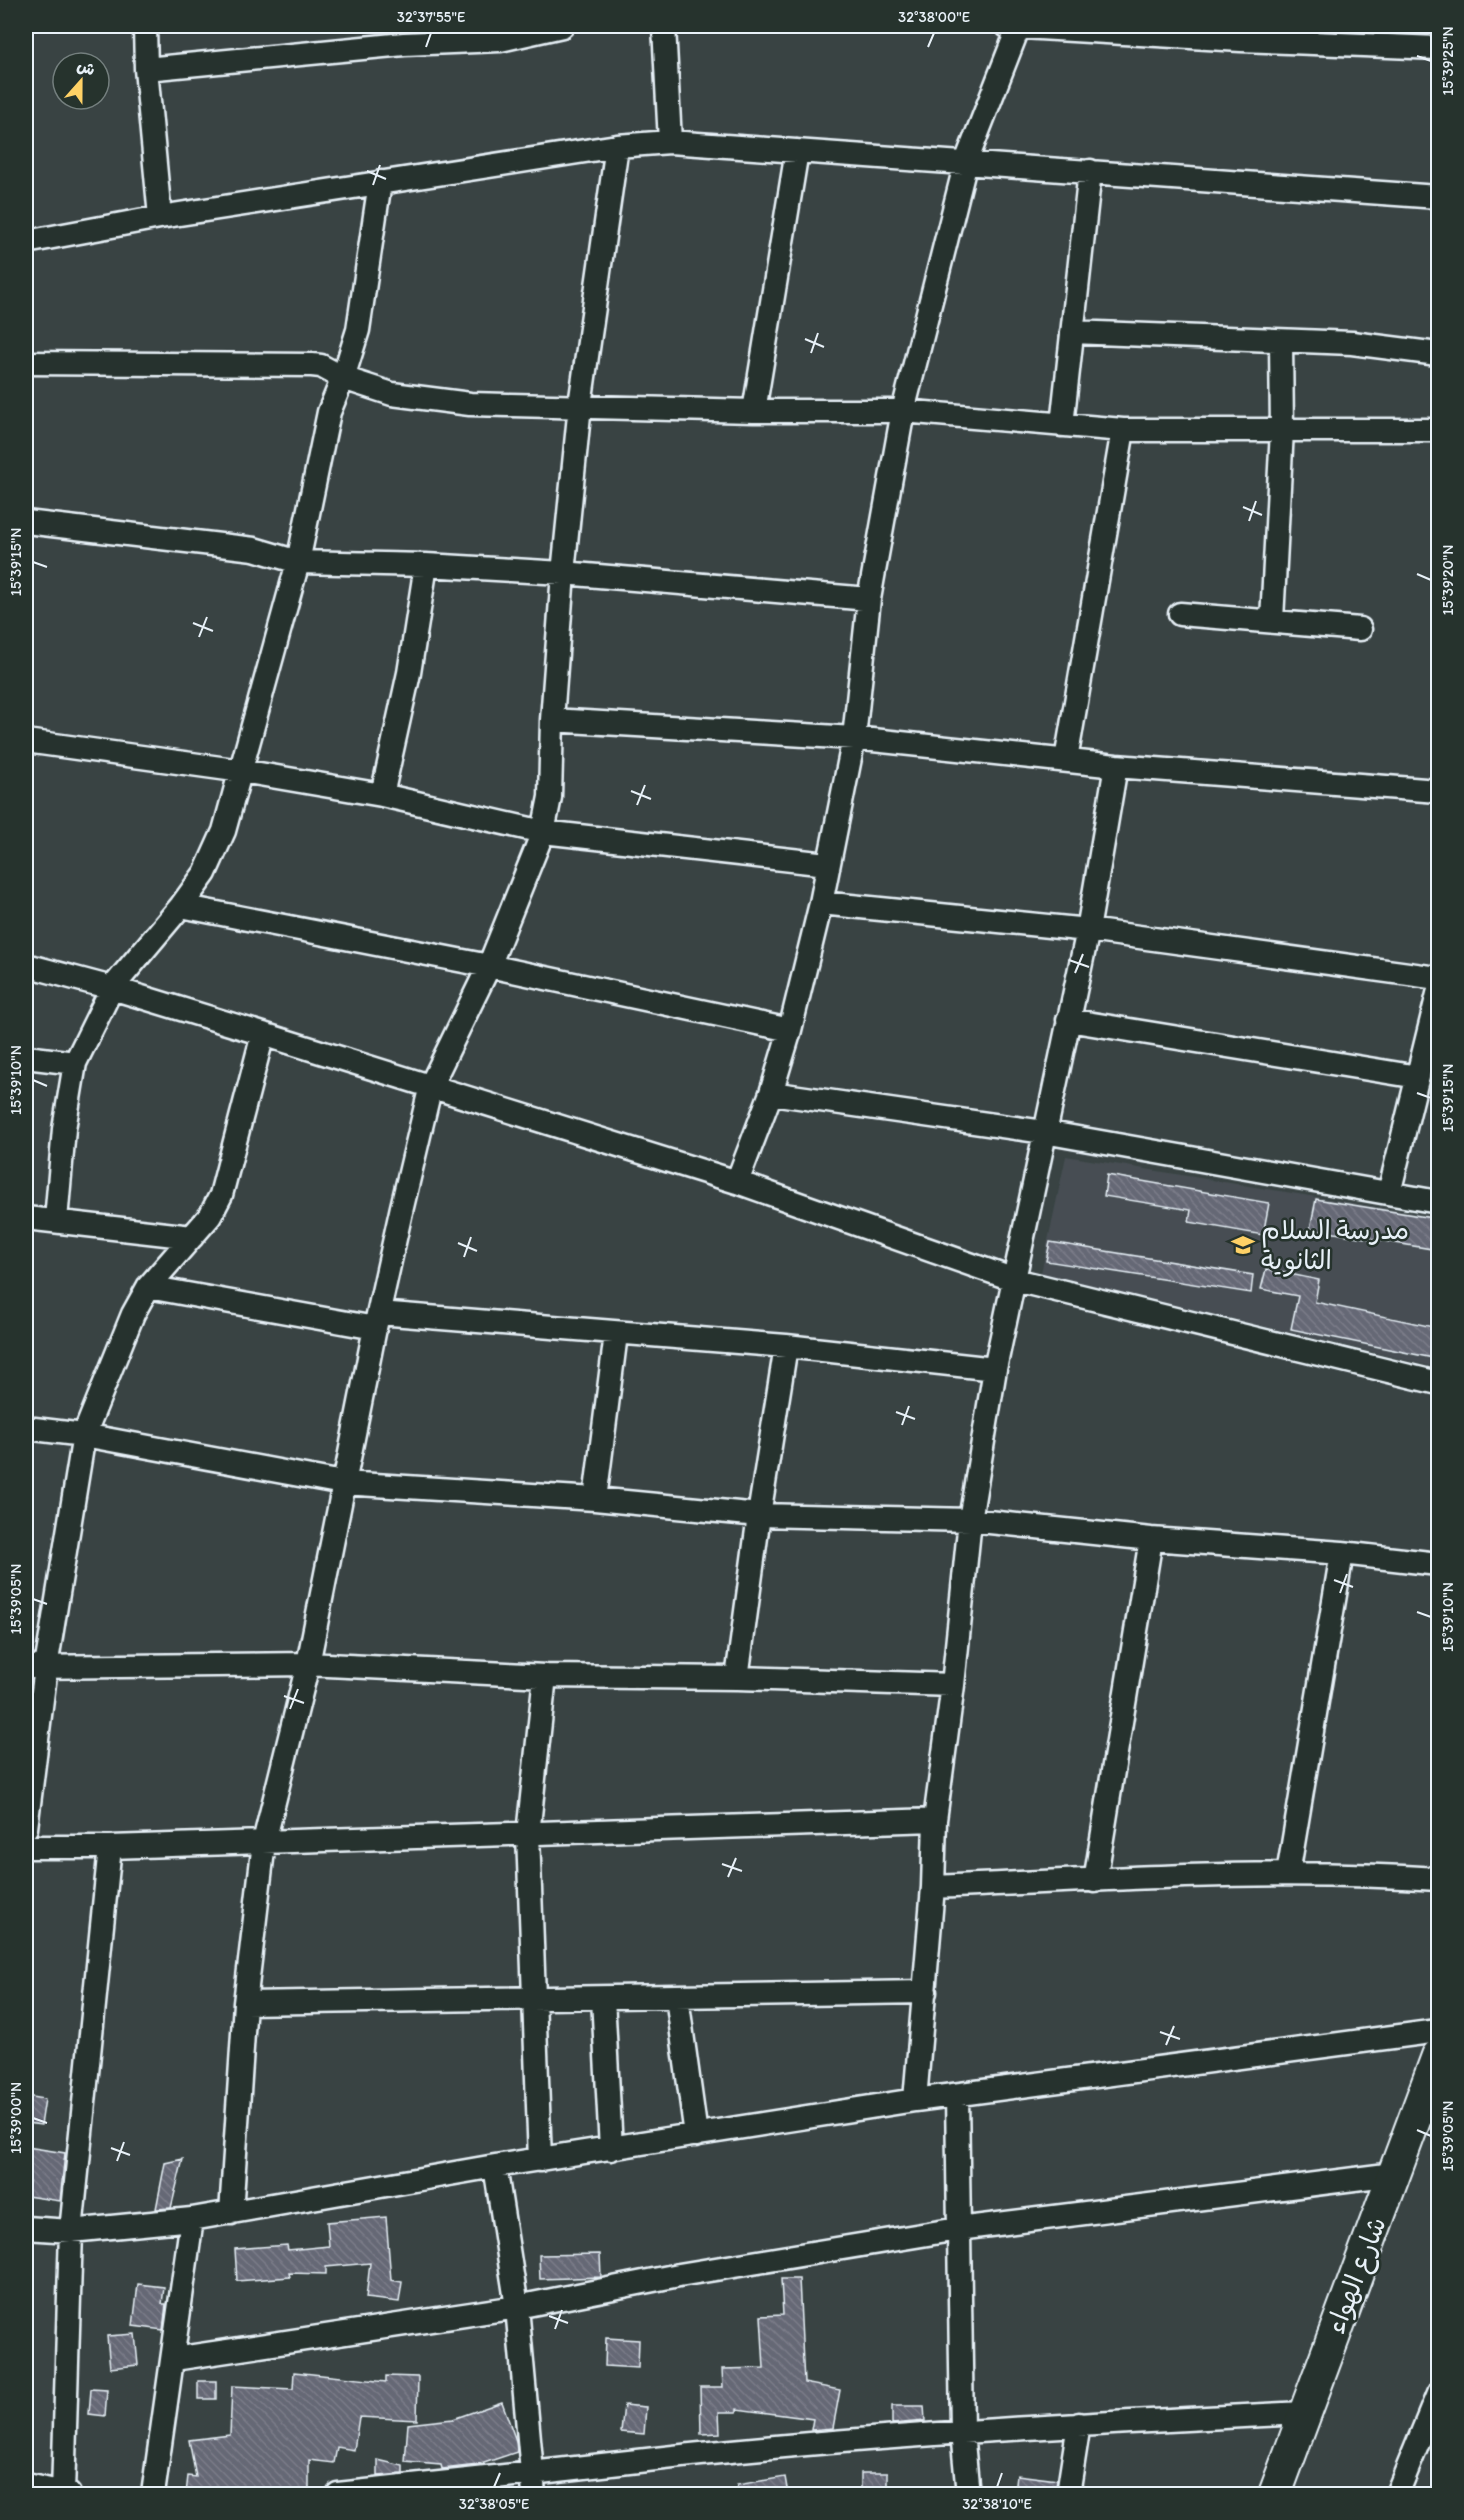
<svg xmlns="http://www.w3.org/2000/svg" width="1464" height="2520" font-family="Itim,'Playpen Sans Arabic',sans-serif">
<defs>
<pattern id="building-back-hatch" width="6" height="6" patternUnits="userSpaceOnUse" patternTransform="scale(1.5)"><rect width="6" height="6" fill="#656775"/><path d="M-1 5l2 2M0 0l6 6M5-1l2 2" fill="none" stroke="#7b7d89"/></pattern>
</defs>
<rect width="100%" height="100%" fill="#394343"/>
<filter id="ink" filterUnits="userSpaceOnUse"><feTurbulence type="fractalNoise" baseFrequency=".0167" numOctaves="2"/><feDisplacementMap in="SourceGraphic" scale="12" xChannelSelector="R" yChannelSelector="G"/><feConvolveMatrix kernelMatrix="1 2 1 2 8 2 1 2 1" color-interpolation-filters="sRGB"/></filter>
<g filter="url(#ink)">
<path fill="#464e52" d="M1066,1156L1438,1217V1368L1041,1273Z"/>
<path fill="url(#building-back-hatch)" stroke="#e8f1f8" stroke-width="1.5" d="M1107,1175L1269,1203L1263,1235L1189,1222L1191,1210L1104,1196Z
M1316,1199L1438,1219V1250L1310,1229Z
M1050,1242L1253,1275L1251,1293L1046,1261Z
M1266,1269L1319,1280L1315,1302L1438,1328V1359L1291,1329L1298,1296L1261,1289Z
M26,2096L45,2099L41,2125L26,2123Z
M27,2147L65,2153L60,2201L27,2196L29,2180H26Z
M183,2159L171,2208L156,2209L165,2163Z
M386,2217L391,2280L402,2282L399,2302L366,2298L370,2263L326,2267V2274L289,2273L290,2277L237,2281L235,2249L287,2245L288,2250L329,2246L327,2222Z
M600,2254L601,2277L540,2279L539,2255Z
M781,2279H799L804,2383L840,2390L833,2428L811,2430L813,2419L737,2409V2412H719L720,2433L701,2434L700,2387H723L722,2369L764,2368L761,2316L783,2315Z
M138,2284L164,2287L162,2304H166L163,2330L133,2326Z
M135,2334L138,2365L110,2368L107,2336Z
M606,2338L639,2340L638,2368L605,2366Z
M294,2372L386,2382V2376L418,2377L417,2420L359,2417L354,2450L337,2447L334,2463L309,2460V2494H186L188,2476L196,2477L189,2440L230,2435L232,2386L293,2389Z
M198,2381H216V2399H198Z
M91,2389L107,2390L105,2416L89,2414Z
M502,2402L516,2441L517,2452L478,2465L442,2469L441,2465L405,2462L408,2424L453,2419Z
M624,2405L646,2407L644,2434L621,2432Z
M892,2406H924L925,2421L892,2424Z
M378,2460L403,2466V2474L378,2476Z
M861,2473H888V2494H861Z
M1017,2475L1057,2480L1055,2494H1015Z
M785,2477L788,2494H738L737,2485Z"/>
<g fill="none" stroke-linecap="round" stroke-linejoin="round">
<g stroke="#e8f1f8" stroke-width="27">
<path id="street" d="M145,26L146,69L160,217
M664,26L670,142
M1007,26L1241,40L1438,48
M146,69L404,44L500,40L562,26
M26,242L160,217L617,146L670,142L1438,197
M1072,332L1352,343L1438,354
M26,363L312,365L321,366L343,378L392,394L470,404L754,411H903L1123,430H1438
M754,411L797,151
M1062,425L1090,171
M26,522L254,549L298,562L426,565L563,573L869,599
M1180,614L1360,629
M1272,620L1282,430L1281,342
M552,720L854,738L1116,766L1438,791
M26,741L242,771L382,795L543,832L827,864
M1066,760L1123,430
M382,795L409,673L426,565
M821,903L1088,930L1438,978
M181,906L489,966L790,1030
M26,965L112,988L263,1034L737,1182L1015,1280L1438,1383
M1068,1020L1418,1077
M26,1057L75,1063
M771,1093L1044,1132L1438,1202
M737,1182L771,1093L790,1030L821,903L854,738L869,599L903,411L966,162L1019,26
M1389,1193L1438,994
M26,1218L192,1237
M56,1220L64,1129L75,1063L112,988L181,906L205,873L224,831L298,562L329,412L343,378L358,330L380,182
M148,1287L375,1328
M379,1313L786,1346L995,1369
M26,1428L84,1435L343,1483L595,1499L759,1515L970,1520L1151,1539L1342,1553L1438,1564
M595,1499L616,1334
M26,1667L308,1664L545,1676L737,1678L953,1685
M737,1678L759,1515L786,1346
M26,1828L46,1667L84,1435L133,1314L148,1287L210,1216L221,1195L263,1034
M26,1847H110L935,1820
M1288,1874L1342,1553
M1095,1881L1151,1539
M933,1887C1101,1880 1271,1867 1438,1879
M677,1997L696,2135
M603,1998L611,2149
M245,2003L925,1992
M957,2095L962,2432L968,2494
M915,2100L933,1887L935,1820L953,1685L970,1520L995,1369L1088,930L1116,766
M540,2160L528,1834L545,1676
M495,2166L517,2307L534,2494
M231,2213L245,2003L264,1842L308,1664L375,1328L402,1207L431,1085L489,966L543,832L550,797L552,720L563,573L580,405L617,146
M26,2228L71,2231L192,2219L495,2166L915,2100L1438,2031
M174,2359L517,2307L679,2275L958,2229L1394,2174
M26,2485L69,2494
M63,2494L71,2231L110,1847
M153,2494L192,2219
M338,2494C456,2482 573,2468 691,2455C895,2434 1100,2423 1304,2413
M1068,2494L1079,2424
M1397,2494L1438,2394"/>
</g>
<g stroke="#e8f1f8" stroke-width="36">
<path id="secondary" d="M1275,2494L1438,2056"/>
</g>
<use href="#street" stroke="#26332d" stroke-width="22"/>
<use href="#secondary" stroke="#26332d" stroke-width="32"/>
</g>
</g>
<path fill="none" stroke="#e8f1f8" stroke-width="2" d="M426,47L431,33M928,47L934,33M1417,56L1431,61M367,171L386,179M373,185L380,165M805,339L824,347M811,353L818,333M1243,507L1262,515M1249,521L1256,501M33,562L47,567M1417,574L1431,580M193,623L213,631M199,637L207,617M631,791L651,799M637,805L645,785M1069,960L1089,967M1075,973L1083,954M33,1080L47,1086M1417,1093L1431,1098M458,1243L477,1251M464,1257L471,1237M896,1412L915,1419M902,1425L909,1406M1334,1580L1353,1587M1340,1593L1347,1574M33,1599L47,1604M1417,1612L1431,1617M284,1696L304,1703M290,1709L298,1689M722,1864L742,1871M728,1877L736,1858M1160,2032L1180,2039M1166,2045L1174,2026M33,2118L47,2123M1417,2130L1431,2136M111,2148L130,2155M117,2161L124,2142M549,2316L568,2323M555,2329L562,2310M494,2487L500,2473M997,2487L1002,2473"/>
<defs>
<g id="school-bare" transform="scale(1.8)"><path d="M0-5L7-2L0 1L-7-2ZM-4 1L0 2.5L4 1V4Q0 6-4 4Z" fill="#ffd166" stroke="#26332d" stroke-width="2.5" paint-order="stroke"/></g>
</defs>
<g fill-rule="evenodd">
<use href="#school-bare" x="1243" y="1245"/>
</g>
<g text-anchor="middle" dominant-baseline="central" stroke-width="5" stroke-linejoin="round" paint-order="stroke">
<g font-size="26" fill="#e8f1f8" stroke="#26332d" text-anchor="start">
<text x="1261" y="1230">مدرسة السلام<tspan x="1261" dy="30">الثانوية</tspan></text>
</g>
<g font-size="26" fill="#e8f1f8" stroke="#26332d">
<text transform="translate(1356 2275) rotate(-69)">شارع الهواء</text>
</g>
</g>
<rect width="1464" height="2520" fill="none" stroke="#26332d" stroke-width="66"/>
<g transform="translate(81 81) rotate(21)"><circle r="28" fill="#26332d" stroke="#747f7e" stroke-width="1.5"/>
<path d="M0-4.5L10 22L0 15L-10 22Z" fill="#ffd166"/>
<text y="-9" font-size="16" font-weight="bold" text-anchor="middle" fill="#e8f1f8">ش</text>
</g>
<rect x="33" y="33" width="1398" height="2454" fill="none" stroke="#e8f1f8" stroke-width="2"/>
<g font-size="15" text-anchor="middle" fill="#e8f1f8">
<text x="431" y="22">32°37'55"E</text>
<text x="934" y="22">32°38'00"E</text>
<text transform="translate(1448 61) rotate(-90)" y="5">15°39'25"N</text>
<text transform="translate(16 562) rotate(-90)" y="5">15°39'15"N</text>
<text transform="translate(1448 580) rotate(-90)" y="5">15°39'20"N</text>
<text transform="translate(16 1080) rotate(-90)" y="5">15°39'10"N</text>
<text transform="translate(1448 1098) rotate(-90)" y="5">15°39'15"N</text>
<text transform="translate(16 1599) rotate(-90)" y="5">15°39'05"N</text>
<text transform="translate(1448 1617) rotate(-90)" y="5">15°39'10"N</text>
<text transform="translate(16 2118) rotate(-90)" y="5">15°39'00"N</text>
<text transform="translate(1448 2136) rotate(-90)" y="5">15°39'05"N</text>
<text x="494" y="2509">32°38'05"E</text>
<text x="997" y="2509">32°38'10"E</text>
</g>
</svg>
